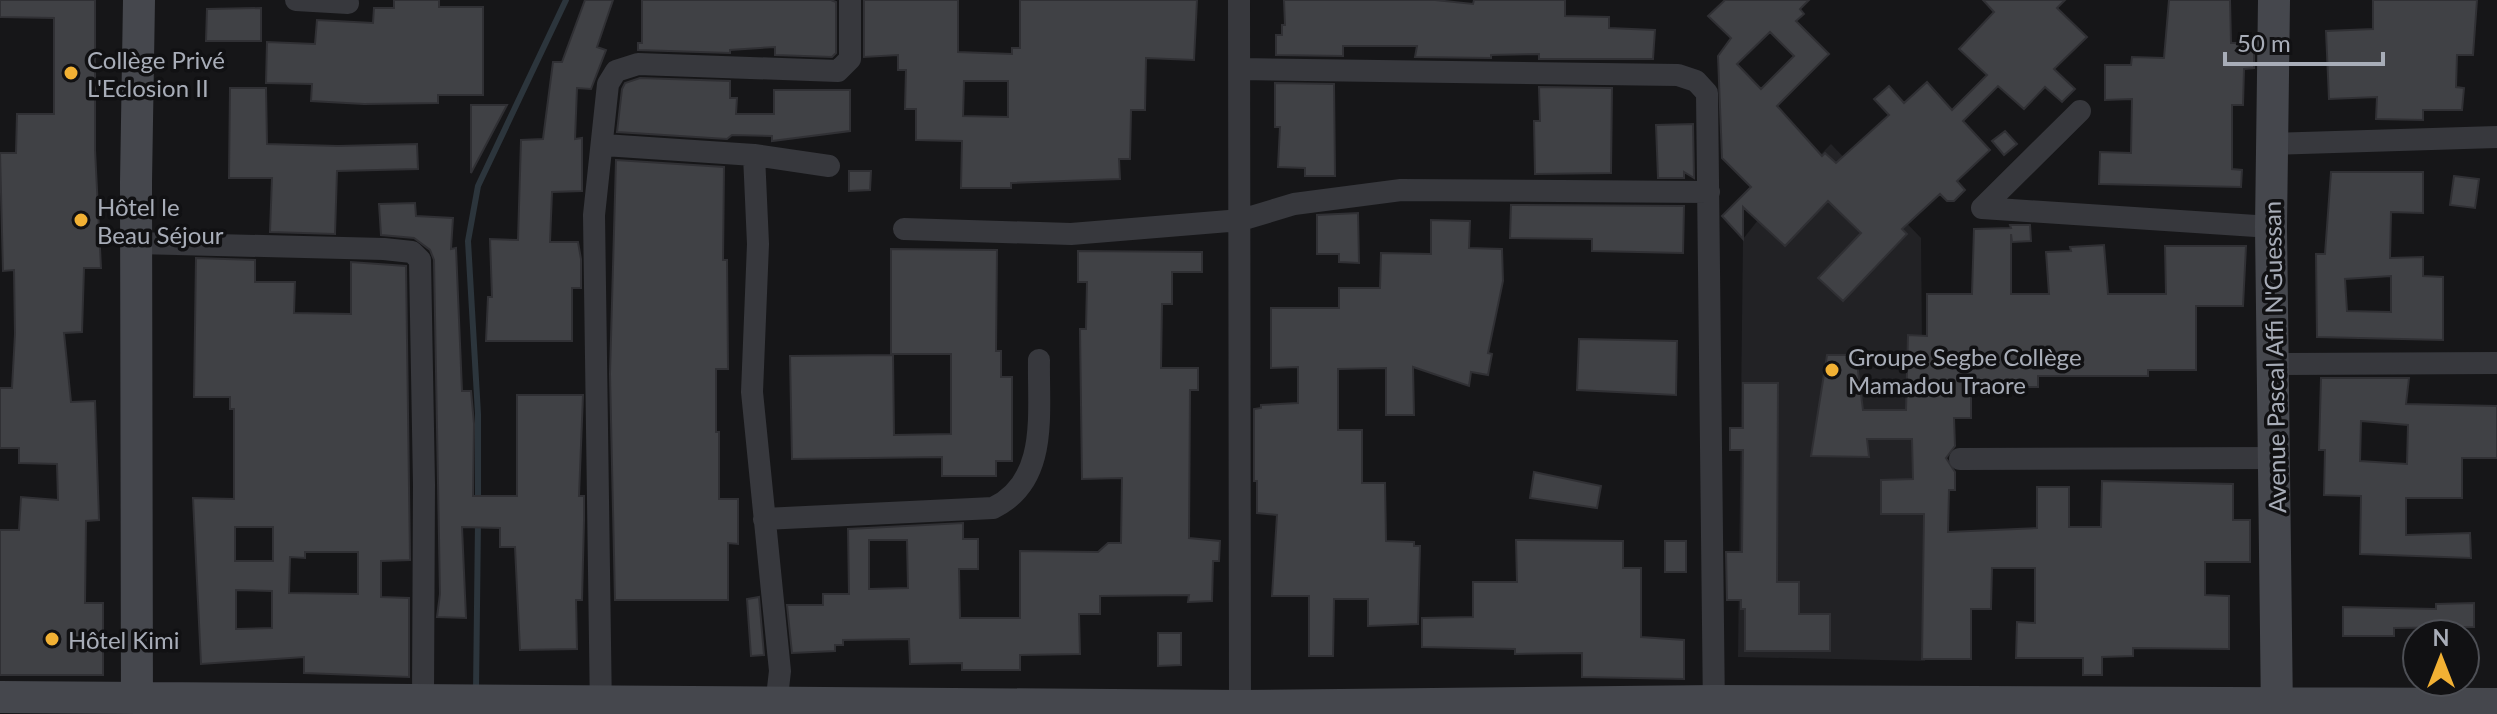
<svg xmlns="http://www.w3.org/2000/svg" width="2497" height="714" font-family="Lato,sans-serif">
<rect width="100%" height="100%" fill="#161618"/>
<path fill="#222225" d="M1831,144L1921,238L1925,661L1738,657L1743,239L1766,210Z"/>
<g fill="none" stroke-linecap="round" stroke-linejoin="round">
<path stroke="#2c353c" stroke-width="6" d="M478,503V414L468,241L478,186L566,0
M476,691L478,522"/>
</g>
<path fill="#404145" stroke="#303034" stroke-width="2" fill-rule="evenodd" d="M0,0H95V150L101,268H84L82,332L64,333L71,402L95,401L99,520L86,521L85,603H103V675H0V530H19L21,497L58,500L57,464L19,463V448H0V388H12L15,334L14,270L3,271L0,153H16L17,114H54V18L0,17Z
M394,0H439V7H483V95H438V103L364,104L311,101L312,84L266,83L267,42L315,44L317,20L373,23L374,8H394Z
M585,0H613L597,47L606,50L591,89L577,88L575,139L582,138V191L552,192L550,242H578L581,259V288H572V341H486L488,297H492L490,239L518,240L521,140L543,139L553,62H562Z
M642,0H831L836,2V53L832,57L775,55V47L730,50V53L638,50V43H642Z
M864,0H958V52L1012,54V48H1020V0H1197L1194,60L1146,58L1145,110H1131L1130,159H1119L1120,179L1011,183V188H961L962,141L916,140V109H905L906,70H898V55L864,57ZM964,81H1008V117L963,116Z
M1284,0H1435L1473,4L1474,0H1565V16L1609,17V28L1655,30L1653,59H1539V54L1491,55V58L1415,57L1417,46H1343V56L1276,55V35H1282V25H1285Z
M1725,0H1809L1800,9L1804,14L1796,21L1829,54L1777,106L1822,156L1825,153L1836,163L1889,115L1874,99L1889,86L1904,103L1927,82L1952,110L1987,75L1959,49L1994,12L1983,0H2065L2057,8L2087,37L2054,69L2075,89L2062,102L2045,87L2024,109L1998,86L1963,121L1990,150L1957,181L1965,190L1954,201H1947L1940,194L1902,229L1907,234L1843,301L1818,278L1861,233L1828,201L1785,246L1743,207V239L1722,216L1751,187L1722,158L1718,56L1731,38L1708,16ZM1770,32L1794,56L1761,89L1737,64Z
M2169,0H2230L2231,43H2254V68L2244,69L2243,105H2232V169L2242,170L2241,187L2099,184L2100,152L2131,153L2132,99L2105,100V65H2131L2132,57L2164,58Z
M2373,0H2477L2473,55H2457L2456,87L2464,88L2462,110H2423V120L2376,119L2377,97L2329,99L2326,31L2373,29Z
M261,8V41H206L207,9Z
M640,78L730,81V98H737L736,114H774V90H850V131L772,141V136L732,135L727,139L617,132L622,89L625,83Z
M1275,83L1334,84L1335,176H1305V168L1278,167L1280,127H1275Z
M1539,87L1612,88L1611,173L1535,174L1534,121H1540Z
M230,88H266L267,144L338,146L417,144L418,169L337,171L335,234L270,232L272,178H229Z
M471,105H507L471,173Z
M1693,124L1694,178L1684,172V178H1658L1656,125Z
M2005,131L2017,144L2004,155L1992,141Z
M616,160L724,167L723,260H727L728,369H716V432H719V499H738V544L728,543V600H615L610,374Z
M849,171H871L870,190L849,191Z
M2331,172H2423V213L2391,212L2390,258L2423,257V276L2443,277V340L2317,337L2316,254H2325ZM2391,276V312L2347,311L2345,279Z
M2454,176L2479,179L2475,208L2450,205Z
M415,203L416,216L453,218L451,249L456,248L462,391H471L474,424L473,496H517V395H583L579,496H584V521L582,600H576L577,649L520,650L515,547H500V528L462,527L466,618L437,617L440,594L434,260L430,250L414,238L381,235L379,204Z
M1511,205L1684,206L1683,253L1592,251V239L1510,238Z
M1358,213L1359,263L1339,262V254H1317V215Z
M1431,220L1470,221L1469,248L1502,249L1503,281L1488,353L1492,354L1488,375L1471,372L1469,386L1413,367L1414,415H1386V368L1338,369V430H1362V483H1385L1386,541L1414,542V546H1420L1418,624L1368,626V599H1334L1333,656H1309V596H1272L1277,515L1257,513V481H1254V409L1261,408V405L1298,403V367L1271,368V308H1339V288H1380L1381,253L1431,254Z
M2010,225H2030L2031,241L2012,242L2011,234V294H2049L2046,252L2071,251L2070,247L2104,245L2108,294H2166L2165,246H2246L2243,306H2196V370H2148V376H2038V387H1971V418H1954L1955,446L1946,458L1955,472V490H1949L1948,532L2037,528V487H2069V527H2101L2102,481L2233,484V520H2250V562H2205V595L2229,596V649L2133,648V656L2102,657V675H2083V658H2016L2017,622L2035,623V568H1992L1991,609H1971V659H1922L1924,514H1881V480L1913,479L1912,439H1867L1869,457L1811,456L1827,355H1856L1863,410H1906L1908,335L1927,336V294H1972L1974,229L2011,228Z
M891,249L997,250L996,351H1001V377H1012V461H996V476H942V457L792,459L790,356L893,355L894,435L951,434V354H891Z
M1078,251L1202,252V272H1172V304H1162L1161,368H1198V390H1190L1189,538L1220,541L1219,561H1213L1212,601L1188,602L1189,595L1100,596V614H1079L1080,654L1020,655V670H962V663L910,664L909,639L843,640V645H835V651L792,653L787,605H823V594H849L848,529L963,523V539H978V569H959L960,618H1020V551L1098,552L1108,543H1121L1122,478L1082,479L1080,329H1086L1087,282H1078ZM869,540H907L908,588L869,589Z
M196,258L255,260V282H295L294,313L351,314V262L406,266L410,560L381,561V597L409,598V677L304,673V657L201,664L193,498L234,499V409H230V397H194ZM235,527H273V561H235ZM305,552H358V594L289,593L290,557L305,558ZM236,590L272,591V628L236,629Z
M1579,339L1677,341L1676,395L1577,390Z
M2321,378H2409L2406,404L2497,406V458H2462V498H2406V535L2470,533L2471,558L2360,554L2361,496L2324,495L2325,450H2319ZM2361,421L2408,425L2407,464L2360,461Z
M1743,383H1778L1777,582H1799V614H1830V651H1745V609H1741V600H1727L1726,552H1742L1743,450H1730V428H1743Z
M1534,472L1601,486L1597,508L1530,498Z
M1516,540L1623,541V568H1641V637L1684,640V679L1582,677V653L1515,654V649L1422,647V618L1473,617V582H1517Z
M1665,541H1686V572H1665Z
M759,597L764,655L751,656L747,599Z
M2474,603V627L2394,628V636H2343V607L2436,609V604Z
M1158,633H1181V665L1158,666Z"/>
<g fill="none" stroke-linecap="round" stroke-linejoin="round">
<path stroke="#37383d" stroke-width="22" d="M296,0L348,3
M1239,0L1240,714
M1241,69L1678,75L1696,81L1707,93L1714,713
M2273,144L2497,137
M604,145L754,155L829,166
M754,155L758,244L752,392L780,671L775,714
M1982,208L2271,227
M1982,208L2080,111
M904,229L1071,234L1241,220L1294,204L1401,190L1709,192
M136,243L384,249L412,252L420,260L424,485L423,698
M2274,364L2497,363
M1960,459L2277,458
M764,519L993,508C1049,481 1038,414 1039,360
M601,713L594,215L608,84L616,71L638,64L838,71L850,59V0"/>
<path stroke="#45474d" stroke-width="32" d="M2274,0L2271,227L2277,714
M0,697L1240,706L1714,701L2497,704
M137,714L136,182L139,0"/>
</g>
<g fill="#f2b134" stroke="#111113" stroke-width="3">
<circle cx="71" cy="73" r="8"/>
<circle cx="81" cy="220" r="8"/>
<circle cx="1832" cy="370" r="8"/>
<circle cx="52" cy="639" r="8"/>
</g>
<g text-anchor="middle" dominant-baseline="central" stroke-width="7" stroke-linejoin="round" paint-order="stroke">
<g font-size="24" fill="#a8adb8" stroke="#111113" text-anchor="start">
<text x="87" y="59">Collège Privé<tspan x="87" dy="28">L'Eclosion II</tspan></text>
<text x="97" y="206">Hôtel le<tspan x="97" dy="28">Beau Séjour</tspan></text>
<text x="1848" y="356">Groupe Segbe Collège<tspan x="1848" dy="28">Mamadou Traore</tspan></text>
<text x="68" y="639">Hôtel Kimi</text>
</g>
<g font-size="24" fill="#a8adb8" stroke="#111113">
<text transform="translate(2274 357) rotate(-91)">Avenue Pascal Affi N'Guessan</text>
</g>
</g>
<g transform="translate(2441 658)"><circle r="38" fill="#111113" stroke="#4d4f55" stroke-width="2"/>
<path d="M0-6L14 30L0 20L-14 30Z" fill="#f2b134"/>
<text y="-12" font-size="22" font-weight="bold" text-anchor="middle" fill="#a8adb8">N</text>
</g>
<path d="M2225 52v12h158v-12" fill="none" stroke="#a8adb8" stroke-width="4"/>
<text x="2237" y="52" font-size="24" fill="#a8adb8" stroke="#111113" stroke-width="6" paint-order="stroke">50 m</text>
</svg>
